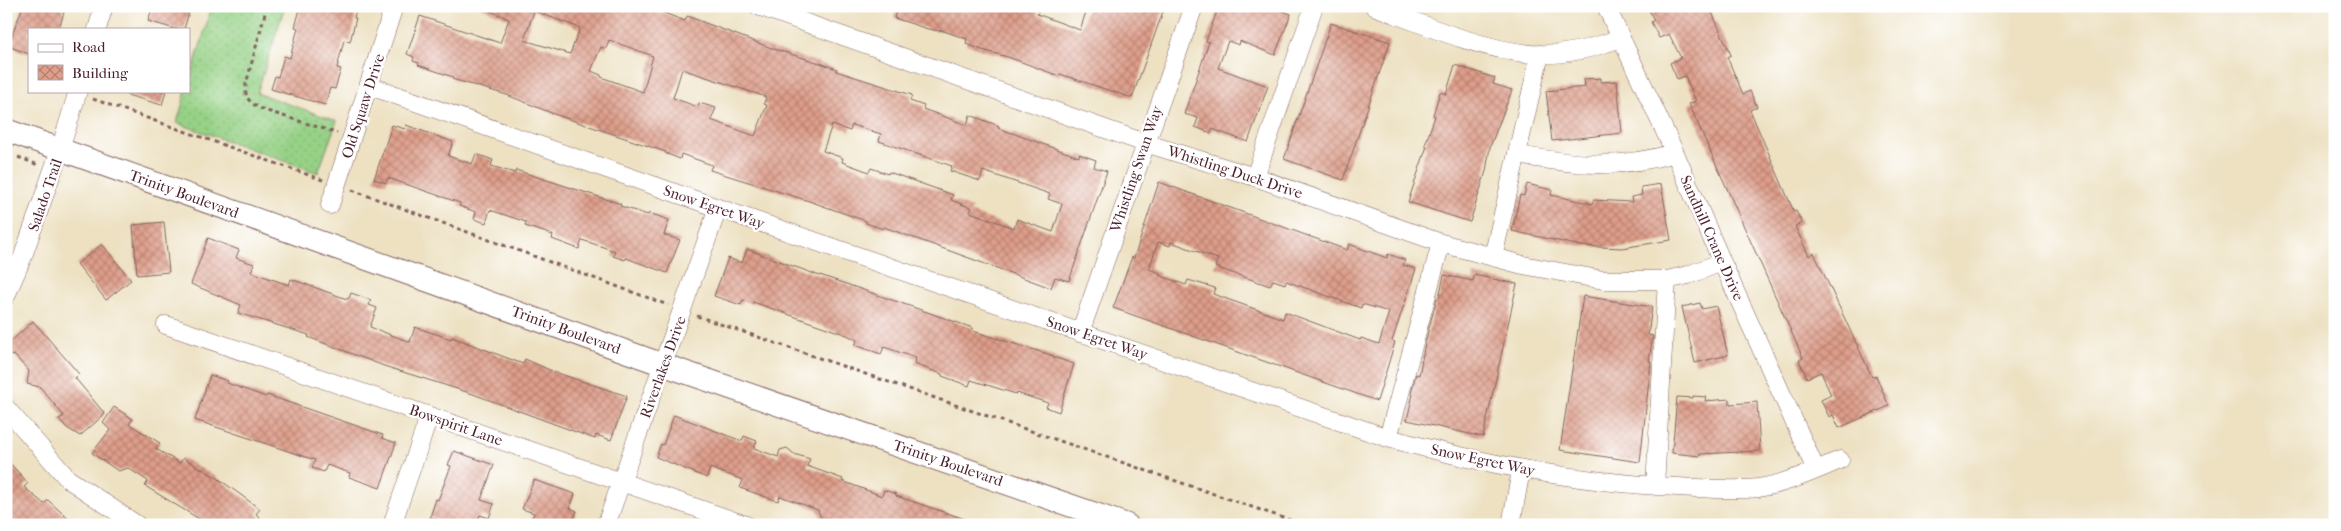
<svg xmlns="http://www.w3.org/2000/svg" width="2341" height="531" font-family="'IM FELL French Canon',serif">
<defs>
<pattern id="grass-dots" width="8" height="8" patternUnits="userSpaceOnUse" patternTransform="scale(1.25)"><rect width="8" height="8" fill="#96d186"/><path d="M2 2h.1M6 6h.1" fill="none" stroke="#83b374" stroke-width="1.8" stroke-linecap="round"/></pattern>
<pattern id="building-cross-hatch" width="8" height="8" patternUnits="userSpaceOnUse" patternTransform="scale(1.25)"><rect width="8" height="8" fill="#de9e8a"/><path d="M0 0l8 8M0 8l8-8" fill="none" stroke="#b68071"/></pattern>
</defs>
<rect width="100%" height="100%" fill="#fff"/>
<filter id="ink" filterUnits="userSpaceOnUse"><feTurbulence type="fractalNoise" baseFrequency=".02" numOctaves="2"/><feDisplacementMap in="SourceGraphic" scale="10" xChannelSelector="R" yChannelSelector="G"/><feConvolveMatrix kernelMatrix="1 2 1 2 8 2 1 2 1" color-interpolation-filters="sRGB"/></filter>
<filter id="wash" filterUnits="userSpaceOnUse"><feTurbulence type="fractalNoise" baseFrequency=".0096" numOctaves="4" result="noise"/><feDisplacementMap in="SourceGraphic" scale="20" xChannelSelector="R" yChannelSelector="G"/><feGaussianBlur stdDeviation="1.12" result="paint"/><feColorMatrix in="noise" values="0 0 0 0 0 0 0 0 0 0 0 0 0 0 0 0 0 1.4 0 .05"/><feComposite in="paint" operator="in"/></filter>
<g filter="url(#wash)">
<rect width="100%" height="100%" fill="#ede1c2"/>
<path fill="url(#grass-dots)" stroke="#707858" d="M212,6H285L257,93L337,121L318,173L177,123L186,91H189V83Z"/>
<g id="blocks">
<path fill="url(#building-cross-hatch)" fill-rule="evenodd" d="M23,6H61L64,12L59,29H29V54L8,46Z
M153,6H191L184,29H175L148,21Z
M301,6H357L354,18H356L350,42L344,40L337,68L341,69L335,89L330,88L325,105L271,89L275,76L278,77L284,56L290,58L298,28L295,27Z
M479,6H615L627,11L629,6H646L685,21L687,16L774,49L820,63L837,69L836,71L912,95L910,101L924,106L923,109L967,125L970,115L999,126L998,128L1079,157V154L1096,160L1094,167L1107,171L1069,281L1055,277L1051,288L1035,282L884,227L883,229L866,223V221L809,201L710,170L712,165L681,154L680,159L665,153L666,152L554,114L507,95L452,79L453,77L418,65L419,63L413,61L414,57L407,54L420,16L500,43L509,19ZM534,11L580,28L570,54L524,40ZM609,40L653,56L643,92L601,77V75L591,71L601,47L606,49ZM682,69L766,97L764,104L767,105L755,136L711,120L716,108L699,103L698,107L673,98ZM832,125L850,131L852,125L881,134L879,141L952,166L950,171L980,181L983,171L1050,194L1048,199L1062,204L1053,232L1017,219L1014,228L970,212L972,208L951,200L953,195L889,172L888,174L871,168L869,172L842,162L843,158L823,151Z
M898,6H1040L1037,14L1080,30L1088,6H1165L1132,98L1060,74L1059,76L1008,57L982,50L966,44L967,39L941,30L940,31L928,29L894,18Z
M1219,6H1269L1291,14L1275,55L1240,41L1239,45L1228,41L1218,68L1268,86L1248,142L1212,129L1211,133L1195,127L1198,118L1184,114L1209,42L1206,41Z
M1647,6H1709L1731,55L1727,57L1743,94L1750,91L1757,107L1750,110L1794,212L1796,211L1802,223L1795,226L1809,256L1814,253L1872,377L1876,376L1889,406L1839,428L1833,415L1829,417L1821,400L1831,395L1821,372L1807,378L1799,360L1803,358L1689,104L1696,101L1685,76L1677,79L1670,63L1681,58L1669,34L1659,38L1651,22L1654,20Z
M1331,23L1390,42L1343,180L1284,159Z
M1455,65L1495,78L1493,84L1512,90L1490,147L1486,171L1470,222L1408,202L1427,146L1425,145L1435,116L1433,115L1440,92L1446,94Z
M1601,78V82L1617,81L1622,133L1552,141L1546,91L1585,87L1584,79Z
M127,91H166L162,105L127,95Z
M392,125L405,129L406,125L453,142L448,156L472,164L476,154L493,160L491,166L515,173L516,170L621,204L620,206L648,215L649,213L669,220L664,235L680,240L667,273L626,258L625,260L613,256L615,251L582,240L579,249L552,239L553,235L525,226L526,222L490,210L486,223L474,219L476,212L459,206L460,203L388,178L386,183L374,179Z
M1159,182L1347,250L1349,244L1387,258L1388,254L1405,260L1403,265L1416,269L1392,341L1395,342L1377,401L1113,308L1132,257L1134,258ZM1158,242L1170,246L1171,242L1218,259L1215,267L1270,286L1273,280L1285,284L1286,281L1361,308L1362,304L1389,312L1379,344L1361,338L1360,340L1285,312L1283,319L1213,294L1215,288L1188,280L1186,285L1159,275L1160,273L1149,269Z
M1527,184L1552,190L1551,195L1593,204V200L1632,202L1631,197L1642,195L1641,187L1661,184L1671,240L1622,248L1581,246L1512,231L1520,195L1524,196Z
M164,222L169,272L137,275L133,225Z
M208,238L239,250L236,258L254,264L251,272L289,285L291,279L347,299L349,298L351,293L371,300L369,305L377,308L370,327L410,342L415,327L451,339L452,337L523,364L525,359L554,372L627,396L611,440L596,435L595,439L473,394L384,366L308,337L309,335L238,313L241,305L191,284Z
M102,244L131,280L106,300L77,264Z
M747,249L820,276V275L950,320L973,328V331L1054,356L1053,357L1074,364L1059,412L1046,407L1048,403L1017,393L1016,394L971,380L969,386L942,376V374L914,364L916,358L884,347L881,354L855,345L857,340L847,335L753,302L752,304L743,300L741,305L714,296L728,258L742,263Z
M1444,275L1473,281L1474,275L1517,284L1483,437L1407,420L1413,394H1411L1416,374L1419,375L1425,343L1437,298H1439Z
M1583,296L1652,307L1648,335L1653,336L1649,361L1651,362L1640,462L1560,450Z
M1700,303L1702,309L1716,306L1728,355L1695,363L1682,307Z
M33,321L79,374L75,378L105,414L80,436L67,428L59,419L64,416L40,387L27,384L29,371L14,355L6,357V346Z
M210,375L228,381L227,383L266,397L267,395L383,435L382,438L396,443L380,488L349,477L350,473L327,465L324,472L312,468L315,460L195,420Z
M1693,396L1706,397L1705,401L1730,399V404L1757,402L1760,451L1700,454V456L1672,453L1677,397L1693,398Z
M114,407L133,419L129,424L160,443L156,449L180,463L183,458L216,477L260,509L256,514L268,525H209L145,486L148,481L128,468L118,471L92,453L110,430L103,423Z
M674,415L742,441L744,436L757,441L754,448L778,457L780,450L787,448L794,454L810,459L807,466L843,479L842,481L882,496L884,490L896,494V496L974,522V525H845L826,518L822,521L818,510L780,496L778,501L740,488L743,480L710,468L707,478L656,457L661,444L663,445Z
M454,451L494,465L481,500L494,504L489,518L480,515L476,525H453L430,517L436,499L438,500L451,466L448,465Z
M6,459L28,483L24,487L44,504L48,500L75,525H6Z
M534,480L575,494L570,508L577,511L571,525H529L534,513L522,509Z"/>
</g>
</g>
<g filter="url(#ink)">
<use href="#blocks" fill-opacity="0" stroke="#836360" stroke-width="1"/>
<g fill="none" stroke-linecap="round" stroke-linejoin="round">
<g stroke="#836360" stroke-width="19">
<path id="minor" d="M758,6L1145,143L1255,177L1441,243L1523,265L1603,280H1667L1688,275L1722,262
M1374,6C1422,24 1479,49 1531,54C1561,56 1592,49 1620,38
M1606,6L1675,153L1722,262L1816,470
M97,29L104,6
M370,86L718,208L1388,438C1483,464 1579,483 1678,487C1704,488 1732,491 1758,488C1786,484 1814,471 1840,460
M1517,155C1577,165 1615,170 1675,153
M1255,177L1314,6
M330,205L394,6
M1493,257L1540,54
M6,296L23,256L60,150L78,91
M166,325L746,525
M1080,333L1194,6
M6,408L68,479L137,525
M1388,438L1441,243
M1655,486L1667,280
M392,525L429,417
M606,525L718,208
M1511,525L1521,470"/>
</g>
<g stroke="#836360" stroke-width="24">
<path id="major" d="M6,130L664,365L1127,525"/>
</g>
<path stroke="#836360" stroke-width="3" stroke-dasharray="4 4" stroke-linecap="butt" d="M267,6L246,84V97L253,104L264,110L337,133
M93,99L323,180
M18,157L38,165
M352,190L668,305
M697,316L1304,525"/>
<use href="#minor" stroke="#fff" stroke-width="18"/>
<use href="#major" stroke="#fff" stroke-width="22"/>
</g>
</g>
<g text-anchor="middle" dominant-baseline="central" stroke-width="5" stroke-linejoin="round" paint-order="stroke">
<g font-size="15" fill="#4a1f2b" stroke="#fff">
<text transform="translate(363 106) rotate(-72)">Old Squaw Drive</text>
<text transform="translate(1136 169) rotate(-71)">Whistling Swan Way</text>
<text transform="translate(1235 172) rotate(18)">Whistling Duck Drive</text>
<text transform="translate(184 194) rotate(20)">Trinity Boulevard</text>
<text transform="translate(45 195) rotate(-71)">Salado Trail</text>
<text transform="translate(714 207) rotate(19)">Snow Egret Way</text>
<text transform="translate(1712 238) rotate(66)">Sandhill Crane Drive</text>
<text transform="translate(566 330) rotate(20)">Trinity Boulevard</text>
<text transform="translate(1097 338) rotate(19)">Snow Egret Way</text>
<text transform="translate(663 367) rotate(-70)">Riverlakes Drive</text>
<text transform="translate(456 425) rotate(19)">Bowspirit Lane</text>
<text transform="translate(1483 460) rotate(12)">Snow Egret Way</text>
<text transform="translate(948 463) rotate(19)">Trinity Boulevard</text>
</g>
</g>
<rect width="2341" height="531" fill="none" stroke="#fff" stroke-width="25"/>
<rect x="28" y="28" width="162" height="65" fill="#ffffff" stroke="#b7a5aa"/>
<rect x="38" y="44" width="25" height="8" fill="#ffffff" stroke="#b7a5aa"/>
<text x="72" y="52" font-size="15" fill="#4a1f2b">Road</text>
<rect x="38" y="65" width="25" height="15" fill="url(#building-cross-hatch)" stroke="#b7a5aa"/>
<text x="72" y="78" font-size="15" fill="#4a1f2b">Building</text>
</svg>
